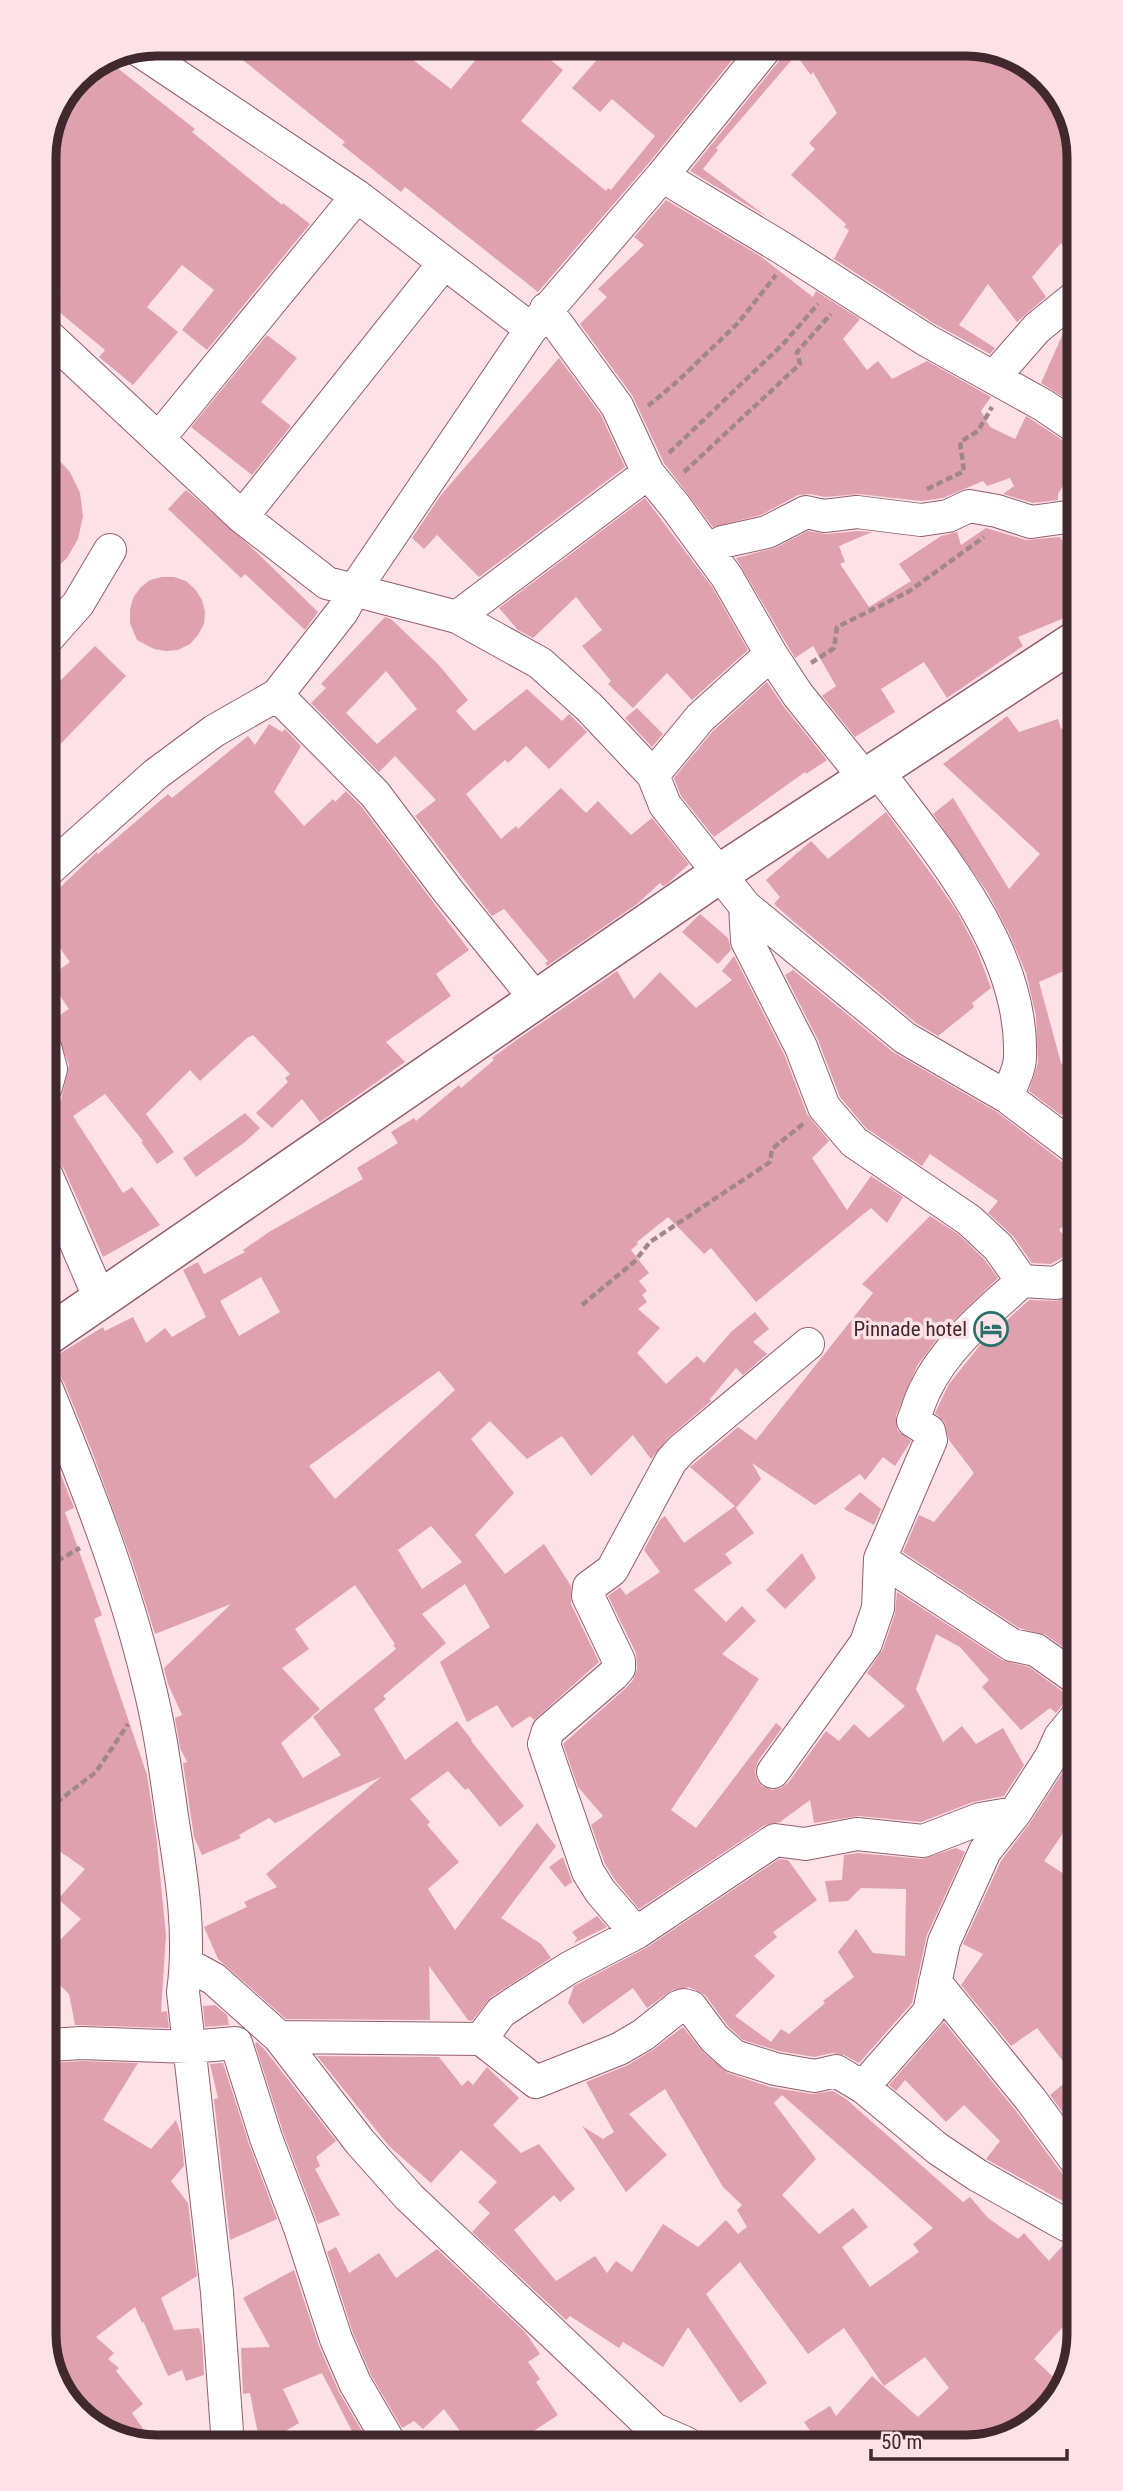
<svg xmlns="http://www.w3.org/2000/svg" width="1123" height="2491" font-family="'Roboto Condensed',sans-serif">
<rect width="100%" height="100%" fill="#fce1e6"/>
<path fill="#dfa1ae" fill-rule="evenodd" d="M223,44H412L404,53L451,89L489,44H531L563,70L521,121L606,191L608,188L611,190L655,136L612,99L600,112L572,88L611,44H745L648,164L538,292L405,187L401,192L342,145L345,142Z
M807,44H974L1035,67L1073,120V234L1063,246L1061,243L1032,277L1046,297L1017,322L988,284L959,325L995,348L990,354L935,324L834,259L849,230L844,227L846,224L791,175L815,149L809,143L837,113L813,72L811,75L796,55L716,148L718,150L703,169L767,217L690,171L783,56L787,46L802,47L801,49Z
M111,63L195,129L192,132L282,205L283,203L310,224L207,350L182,330L214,290L182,265L147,307L178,332L133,385L99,357L105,350L52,306L61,294L44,281V234L60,206L44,193V155L63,131L55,125L77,77Z
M666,200L760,256L813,297L816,291L860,319L843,339L867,370L878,361L892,379L927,361L991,397L981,411L990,427L1015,439L1026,416L1064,441L1074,444V467L1058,494V500L1033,503L1003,494L1014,486L1010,478L987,486L983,481L943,498L921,501L859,494L825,497L810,494L798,495L761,515L713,527L664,463L632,395L580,324L607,297L598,289L644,245L634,237Z
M1074,322V404L1041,383L1065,329Z
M267,335L297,358L261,402L291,426L252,475L191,427Z
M559,358L601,415L625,467L479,577L437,535L424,549L412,538L441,495Z
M45,445L70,472L80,493L83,516L78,539L67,558L45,578Z
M186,490L249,545L318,612L305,630L245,574L241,578L168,509Z
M645,498L712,587L748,650L692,700L667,673L633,708L608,684L611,681L582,646L602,630L576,597L533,638L518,630L499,608Z
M986,528L1026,540L1060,537L1074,562V614L1018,637L1023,646L947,698L924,662L881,689L895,712L855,737L822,696L836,686L813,646L795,658L736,558L775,548L808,531L826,534L857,531L872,532L839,546L845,562L840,564L869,607L911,581L899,564L941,536L957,532L961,545Z
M162,577H174L186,581L195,589L202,600L205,612L204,624L198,635L190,644L178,650L166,651L154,649L137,640L130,623V610L133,598L140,588L150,580Z
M385,617L391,619L437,663L468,700L456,711L474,731L527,689L562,721L569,714L587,732L549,769L526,746L508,763L505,760L466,794L501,839L516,826L518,829L561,788L586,813L598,801L631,835L652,818L689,864L667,884L663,886L660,883L637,904L547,966L545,963L548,961L504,909L492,916L415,816L436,800L395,756L379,772L311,703L326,688L321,684ZM386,671L417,709L377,744L346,713Z
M95,646L126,676L46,759L45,696Z
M767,682L784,707L827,760L806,774L805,772L714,837L681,796L674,778L713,731Z
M637,708L663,734L652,747L625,718Z
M1007,716L1019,732L1058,719L1061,729L1075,725V966L1039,982L1061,1063L1076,1082V1104L1061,1115L1029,1091L1038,1063L1036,1016L1026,973L1009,933L988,893L933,814L953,798L1009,889L1040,854L943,764Z
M269,724L282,732L285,729L301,746L274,792L304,826L333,799L335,802L346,791L361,806L469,950L436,974L451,996L386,1042L405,1062L320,1122L302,1099L272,1128L256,1113L288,1082L285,1078L290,1074L253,1035L247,1038L200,1081L190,1070L146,1114L174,1152L157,1164L141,1142L143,1141L105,1094L73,1116L123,1193L132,1187L160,1225L103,1257L64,1169L56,1160L58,1159L47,1143V1111L61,1100L69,1065L59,1038L46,1030V1024L69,1009L48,978L70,962L46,929V901L97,852L98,854L168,794L172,798L248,736L255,745Z
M886,812L934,878L957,912L976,948L991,988L972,1003L974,1007L938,1036L916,1023L793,921L774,904L780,897L766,880L811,841L828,859Z
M700,914L728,938L731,950L718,964L682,932Z
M734,956L784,1054L807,1114L829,1141L812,1158L847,1210L871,1176L903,1197L887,1223L871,1208L756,1302L711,1248L704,1254L668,1217L637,1242L638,1244L631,1250L649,1273L639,1281L647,1291L642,1295L647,1302L638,1309L660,1328L637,1353L666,1384L697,1356L704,1363L731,1332L755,1312L769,1329L753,1342L767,1354L743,1375L736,1368L710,1399L711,1401L668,1438L651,1459L633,1435L591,1476L562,1436L527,1459L490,1421L471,1439L514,1493L475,1535L505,1574L544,1544L571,1586V1604L599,1662L534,1720L530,1716L512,1728L497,1705L467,1722L440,1662L490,1627L465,1584L422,1614L446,1643L383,1696L386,1699L374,1709L405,1760L457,1721L472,1740L471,1741L524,1806L500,1827L468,1788L465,1790L448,1771L410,1799L430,1822L427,1825L459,1862L428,1889L455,1930L537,1823L556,1846L501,1918L541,1944L551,1958L491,1997L472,2021L468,2020L429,1966L430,2020L286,2019L218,1959L204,1927L247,1907L244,1902L277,1887L266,1874L381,1777L275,1823L269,1818L239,1835L241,1838L202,1855L194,1837L183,1763L187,1762L180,1748L175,1718L182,1715L168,1684L164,1668L231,1604L155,1634L133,1564L93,1454L64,1382L58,1374L47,1371V1358L59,1354L103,1327L105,1331L133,1317L146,1343L165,1328L172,1337L206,1317L183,1270L198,1262L204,1274L245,1252L243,1250L269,1232L363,1179L357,1168L398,1143L391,1132L414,1118L416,1121L459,1085L461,1088L494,1060L492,1058L515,1041L617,971L634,999L660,972L696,1008L732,980L722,971ZM261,1277L280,1312L239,1336L220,1301ZM439,1371L455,1390L335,1499L309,1466ZM431,1526L462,1562L422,1589L398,1550ZM355,1585L395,1644L393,1645L396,1649L313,1717L341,1755L303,1778L281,1743L320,1709L282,1668L309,1649L295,1629Z
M793,970L893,1052L997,1112L1065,1164L1076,1167V1214L1059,1230L1076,1248V1253L1067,1255L1051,1264L1032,1263L1013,1236L988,1213L998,1201L930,1154L922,1166L866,1128L840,1097L818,1040L785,975Z
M245,1113L260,1128L245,1142L196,1177L183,1158Z
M930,1216L958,1234L984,1259L998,1278L942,1332L917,1366L896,1415L897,1430L911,1441L895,1466L883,1457L865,1480L860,1474L815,1505L752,1463L761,1479L736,1508L735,1507L754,1533L725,1554L732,1563L694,1590L726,1622L742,1606L756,1621L722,1654L759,1679L671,1810L696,1828L776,1723L782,1728L758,1761L755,1771L757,1780L762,1786L772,1790L781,1788L788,1783L826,1731L839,1741L854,1724L869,1738L905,1706L867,1673L883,1649L895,1614L897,1592L1002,1660L1029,1667L1066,1694L1076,1697L1064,1703L1056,1713L1050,1708L1021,1730L982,1687L989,1680L960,1647L936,1634L916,1689L943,1742L962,1726L976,1744L1003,1728L1024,1765L1004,1796L973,1802L921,1822L859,1816L814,1823L810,1800L780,1822L765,1825L639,1909L615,1880L605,1864L591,1825L603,1816L578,1787L563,1744L627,1687L633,1680L637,1669L636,1653L608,1596L620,1587L626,1595L660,1572L644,1550L660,1520L665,1516L684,1543L735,1506L690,1467L738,1427L756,1440L873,1293L862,1284Z
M1076,1292L1077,1409L1063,1420L1077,1439V1596L1064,1612L1077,1621V1657L1046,1635L1019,1628L903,1552L919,1515L934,1522L974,1473L949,1440L944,1421L935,1413L949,1384L981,1344L1029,1300L1056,1301Z
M47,1439L74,1508L65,1512L102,1615L94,1619L147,1775L156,1834L166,1935L161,2012L167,2011L169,2028L75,2025L69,1994L49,1975V1956L60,1943L58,1942L81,1919L58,1899L85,1869L48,1843Z
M860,1492L881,1509L874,1525L844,1509Z
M802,1553L816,1578L785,1609L766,1590Z
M1078,1745V1765L1063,1779L1078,1787V1811L1044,1861L1078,1883L1079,2134L1050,2095L1074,2075L1037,2028L1011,2046L961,1985L983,1954L963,1944L1001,1861L1030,1823L1066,1767Z
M956,1848L965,1852L927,1935L912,2003L859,2063L844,2055L832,2053L814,2057L779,2051L743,2040L728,2026L705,1995L689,1987L672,1990L647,2008L633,1988L583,2024L568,2003L574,1986L646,1948L779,1859L788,1860L817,1900L773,1932L777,1937L754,1956L775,1976L735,2016L771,2042L781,2029L789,2034L825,2003L823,2001L854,1977L838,1952L856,1929L873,1953L905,1956L906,1889L861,1888L848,1901L829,1902L825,1881L842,1880L844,1855L858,1853L922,1859Z
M563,1857L572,1882L565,1887L549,1867Z
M597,1916L607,1927L574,1943L577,1938L572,1932Z
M215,2005L227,2015L229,2025L205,2027L203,2006Z
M944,2022L1016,2111L1064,2176L1071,2181L1079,2183V2210L986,2159L1000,2141L964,2105L946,2122L905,2080L896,2091L889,2085Z
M683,2027L702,2051L728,2073L770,2087L812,2094L833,2091L846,2099L963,2202L970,2197L988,2218L1018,2239L1024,2233L1049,2261L1064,2244L1079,2247V2309L1034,2359L1063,2386L1060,2397L1003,2441L818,2442L804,2422L830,2406L836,2416L872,2376L918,2417L949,2388L925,2357L884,2386L844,2328L808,2354L740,2262L706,2294L767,2383L740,2403L688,2327L663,2367L623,2342L619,2348L570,2316L566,2320L472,2232L490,2213L478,2202L497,2182L461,2150L431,2183L389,2146L317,2056L439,2057L462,2086L468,2080L473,2085L487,2067L519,2098L493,2125L521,2153L539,2144L575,2189L560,2202L554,2195L514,2230L556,2281L595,2256L607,2273L616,2261L632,2272L663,2224L698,2247L726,2220L738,2234L747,2227L737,2210L742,2205L723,2187L665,2089L629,2114L667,2155L626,2192L582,2126L603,2139L614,2132L586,2082L628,2065L654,2049ZM782,2095L933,2228L913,2244L919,2252L870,2287L842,2247L868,2227L853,2208L819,2234L782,2195L816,2159L774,2103Z
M257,2042L265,2050L336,2141L316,2157L320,2166L315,2169L340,2215L318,2224L283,2132L255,2044Z
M82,2061L138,2063L103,2120L151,2149L176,2120L181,2134L184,2166L171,2181L188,2203L197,2276L161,2298L174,2330L199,2328L202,2338L204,2375L186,2381L182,2370L168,2376L143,2321L142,2323L135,2307L96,2337L114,2353L108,2359L119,2368L116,2371L143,2404L132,2413L156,2447H149L109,2432V2428L78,2392L74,2396L50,2371L49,2063Z
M223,2063L249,2144L277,2219L230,2240L214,2099L218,2098L210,2064Z
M336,2247L349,2273L379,2253L396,2278L437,2249L525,2332L540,2354L528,2362L540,2379L536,2382L558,2415L514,2444L470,2445L444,2409L423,2429L414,2421L402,2428L371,2375L353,2333L327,2252Z
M294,2270L319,2346L339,2392L370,2445H366L363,2438L357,2441L322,2373L283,2389L299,2423L282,2433L283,2441L260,2445L250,2393L243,2394L241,2348L270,2347L243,2298Z"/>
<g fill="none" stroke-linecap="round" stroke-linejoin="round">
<g stroke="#965e6b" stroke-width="34">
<path id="street" d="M140,51L357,196L531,329
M662,176L782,248L926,340L1043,405L1074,426
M546,309L617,406L648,473L675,506L727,577L771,654L798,695L864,777
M44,332L242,517L327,583L457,617L540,663L589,707L653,775L665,805L745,906L905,1038L1007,1097L1076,1149
M994,377L1037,328L1074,298
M159,438L357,196
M242,517L444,263
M712,556L722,542L767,532L806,512L824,516L857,512L921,520L948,516L969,506L997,511L1031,522L1074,516
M457,617L648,473
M45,641L78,604L110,550
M277,695L375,794L448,891L535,998
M876,769C937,850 1024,949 1020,1057C1020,1070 1011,1085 1007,1097
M653,775L700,718L771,654
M46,872L156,774L214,731L277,695L342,612L355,589L531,329L662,176L769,44
M745,906L747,941L801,1047L824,1107L854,1142L969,1220L998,1247L1022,1281
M46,1050L51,1069L46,1087
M47,1176L100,1299
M47,1389C86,1484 124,1581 148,1681C160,1727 166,1775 173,1823C182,1878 191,1936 183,1992L217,2292L228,2446
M880,1559L1012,1645L1036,1650L1077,1679
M773,1772L866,1643L878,1608L880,1559L931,1440L929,1431L913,1421C917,1411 920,1400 925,1390C945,1347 988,1312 1022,1281L1056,1283L1076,1271
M636,1933L600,1891L588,1872L544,1744L548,1731L613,1675L619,1668V1661L588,1596L589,1587L612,1570L671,1461L681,1450L808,1344
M187,1961L192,1967L214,1979L279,2037L360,2142L409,2197L654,2429L686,2443
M935,1982L1031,2100L1079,2165
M279,2037L481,2039L501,2012L522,1998L569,1968L636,1933L775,1840L805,1844L857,1834L923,1841L980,1819L1015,1813
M481,2039L536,2082L619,2049L643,2035L678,2007L684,2005L691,2007L714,2038L734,2056L775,2069L815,2076L836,2071L863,2087L938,2149L977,2175L1066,2225L1079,2229
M49,2045L82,2043L189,2047L236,2043L266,2138L300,2228L336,2339L355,2383L391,2445
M863,2087L929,2012L944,1942L985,1851L1015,1813L1051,1757L1060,1737L1078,1715"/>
</g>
<g stroke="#965e6b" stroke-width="41">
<path id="secondary" d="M47,1336L719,874L1075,641"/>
</g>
<path stroke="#a1878c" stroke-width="4.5" stroke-dasharray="7 3.5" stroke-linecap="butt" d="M648,406L679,380L738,323L776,275
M669,453L784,343L818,304
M684,472L800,364L797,352L831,314
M927,489L964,471L960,442L978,431L992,407
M811,663L834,648L837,627L908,592L984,537
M582,1305L634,1262L650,1242L770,1162L772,1149L804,1123
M48,1566L80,1548
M48,1809L96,1772L128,1724"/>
<use href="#street" stroke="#fff" stroke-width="32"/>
<use href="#secondary" stroke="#fff" stroke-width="38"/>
</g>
<defs>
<g id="hotel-ring" transform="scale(1.75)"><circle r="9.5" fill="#fce1e6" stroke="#297169" stroke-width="1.5"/><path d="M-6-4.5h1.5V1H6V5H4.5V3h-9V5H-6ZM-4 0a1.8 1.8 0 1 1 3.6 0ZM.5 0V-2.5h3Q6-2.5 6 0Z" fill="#297169"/></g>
</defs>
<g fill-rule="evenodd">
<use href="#hotel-ring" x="991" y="1329"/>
</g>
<g text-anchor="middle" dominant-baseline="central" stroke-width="7" stroke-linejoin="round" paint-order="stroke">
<g font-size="21" fill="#41282e" stroke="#fce1e6" text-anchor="end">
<text x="967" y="1329">Pinnade hotel</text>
</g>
</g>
<path d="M0 0H1123V2491H0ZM157 56H966A101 101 0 0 1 1067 157V2334A101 101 0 0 1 966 2435H157A101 101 0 0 1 56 2334V157A101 101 0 0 1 157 56Z" fill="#fce1e6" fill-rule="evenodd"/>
<path fill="none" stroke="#41282e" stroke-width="9" d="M157 56H966A101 101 0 0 1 1067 157V2334A101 101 0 0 1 966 2435H157A101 101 0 0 1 56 2334V157A101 101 0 0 1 157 56Z"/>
<path d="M871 2449v10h196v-10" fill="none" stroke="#41282e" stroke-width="3.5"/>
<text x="881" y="2449" font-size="21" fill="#41282e" stroke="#fce1e6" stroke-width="5" paint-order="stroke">50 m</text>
</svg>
